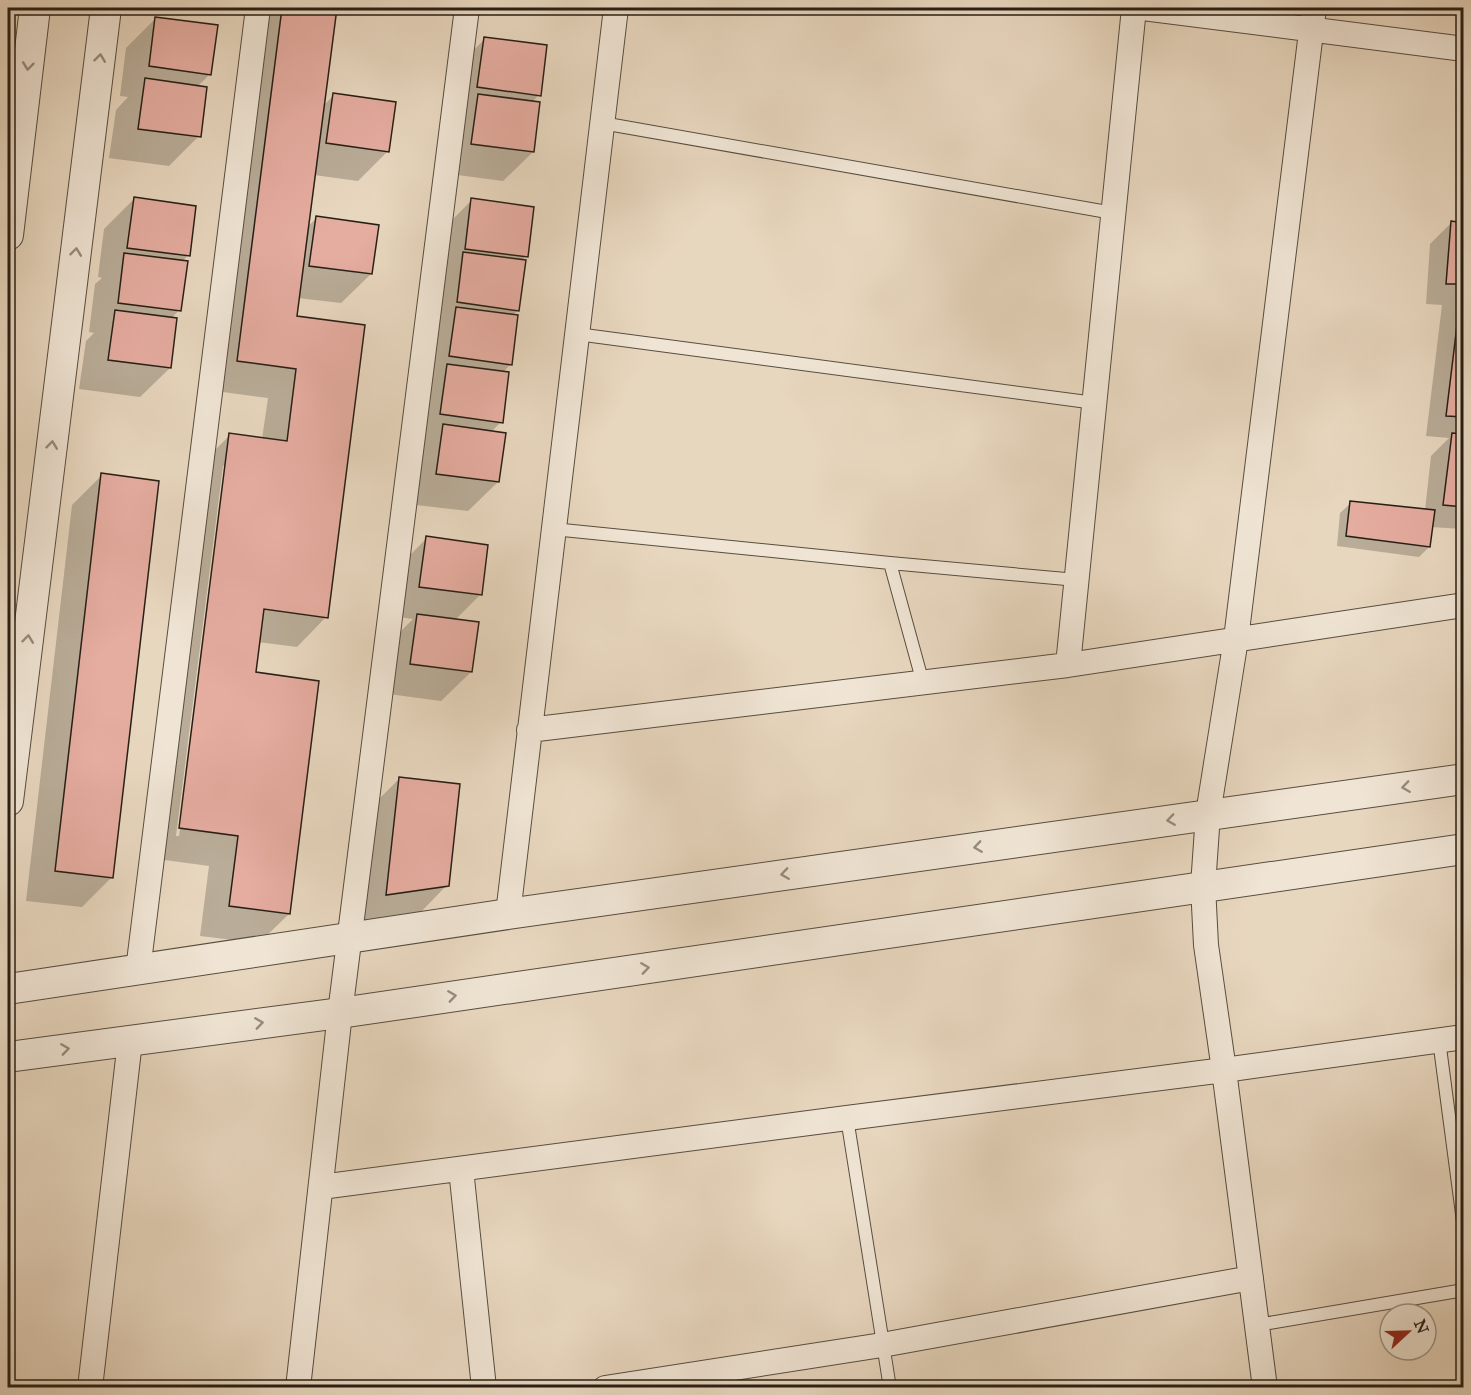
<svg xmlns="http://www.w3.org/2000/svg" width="1471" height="1395" font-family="'IM FELL Great Primer',serif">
<rect width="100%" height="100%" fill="#e8d7bf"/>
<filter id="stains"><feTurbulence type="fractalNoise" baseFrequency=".00333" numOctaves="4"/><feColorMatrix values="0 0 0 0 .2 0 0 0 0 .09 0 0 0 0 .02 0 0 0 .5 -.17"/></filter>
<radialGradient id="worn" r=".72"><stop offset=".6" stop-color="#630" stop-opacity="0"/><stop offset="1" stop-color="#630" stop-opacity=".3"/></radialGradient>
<path fill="#0003" fill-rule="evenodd" d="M257,8H335L323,106L334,95L388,151L358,181L314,175L307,227L317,218L371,274L341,303L298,298L295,318L326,617L297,647L258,642L254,674L289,914L259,943L200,936L209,866L150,858L200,465L230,435L262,439L268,398L208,390ZM223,466H226L179,836H176Z
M1464,10V58L1458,57Z
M156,18L210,74L197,87L199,136L169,166L109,158L116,110L128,97L120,96L126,48Z
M485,39L539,95L531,103L533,152L503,181L442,173L455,68Z
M134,199L188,255L182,262L179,310L171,319L170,368L140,397L79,389L86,341L94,333L89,332L95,284L102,278L98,277L104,229Z
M472,200L526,256L521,261L518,310L512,316L511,364L502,373L501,422L491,432L498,482L468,511L407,504L414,455L424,445L411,443L442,230Z
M1451,223L1464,224V528L1462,529L1431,527L1429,547L1419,557L1337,546L1340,513L1351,503L1425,510L1431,456L1449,438L1426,436L1442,305L1426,304L1430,244Z
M102,475L111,878L82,907L26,901L72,505Z
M427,538L481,594L455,620L471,672L441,701L381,693L387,645L413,619L390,616L397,568Z
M400,778L447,885L418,915L357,923L370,808Z"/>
<path fill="#e5aca0" stroke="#271f16" stroke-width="1.5" d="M282,8H337L297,316L365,325L328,618L264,609L256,672L319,681L290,914L229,906L238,836L179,828L229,433L287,441L296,369L237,361Z
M155,17L218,25L211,75L149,66Z
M484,37L547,45L541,96L477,87Z
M145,78L207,87L201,137L138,129Z
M333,93L396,102L389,152L326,143Z
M478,94L540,102L534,152L471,144Z
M134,197L196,206L190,256L127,248Z
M471,198L534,207L528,257L465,249Z
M316,216L379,225L372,274L309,266Z
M1451,221L1464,223V417L1446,416L1462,284H1446Z
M463,252L526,260L519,311L457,302Z
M124,253L188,261L181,311L118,303Z
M456,307L518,315L512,365L449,356Z
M115,310L177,318L171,368L108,360Z
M447,364L509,372L503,423L440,414Z
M443,424L506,433L499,482L436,474Z
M1452,433L1464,434V507L1443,505Z
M101,473L159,481L113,878L55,871Z
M1350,501L1435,510L1430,547L1346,536Z
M426,536L488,545L482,595L419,587Z
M417,614L479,622L472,672L410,664Z
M399,777L460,784L449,886L386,895Z"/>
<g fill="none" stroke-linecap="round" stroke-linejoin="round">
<g stroke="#574d40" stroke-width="14">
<path id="service" d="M602,123L1113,213
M577,334L1095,403
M553,529L890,563L1077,580
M890,563L923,683
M1439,1040L1464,1229
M847,1118L890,1388
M1257,1325L1464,1290"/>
</g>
<g stroke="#574d40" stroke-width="26">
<path id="minor" d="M1143,8L1464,49
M1068,665L1134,8
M529,730L1068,665L1464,605
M508,914L616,8
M138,970L258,8
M461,1169L484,1388
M321,1187L847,1118L1224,1070L1464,1037
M90,1388L130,1041
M298,1388L340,1013L467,8
M605,1388L882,1345L1251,1278
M1265,1388L1224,1070L1206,945L1203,886L1208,814L1236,639L1314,8"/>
</g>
<g stroke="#574d40" stroke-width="32">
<path id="tertiary" d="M8,235L35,8
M8,801L106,8
M8,989L508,914L1464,779
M8,1057L340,1013L1464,849"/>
</g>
<use href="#service" stroke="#f0e5d5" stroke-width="12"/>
<use href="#minor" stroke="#f0e5d5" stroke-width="24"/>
<use href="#tertiary" stroke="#f0e5d5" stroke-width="30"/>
</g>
<defs><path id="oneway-chevron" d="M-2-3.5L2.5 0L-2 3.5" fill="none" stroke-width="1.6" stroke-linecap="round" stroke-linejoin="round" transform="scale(1.5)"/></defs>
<g stroke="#968c7f">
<use href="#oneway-chevron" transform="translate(100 58) rotate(-83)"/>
<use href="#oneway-chevron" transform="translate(28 66) rotate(97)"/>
<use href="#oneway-chevron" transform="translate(76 252) rotate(-83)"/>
<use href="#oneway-chevron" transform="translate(52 445) rotate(-83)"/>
<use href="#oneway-chevron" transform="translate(28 639) rotate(-83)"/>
<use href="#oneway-chevron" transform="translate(1406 787) rotate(172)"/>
<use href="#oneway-chevron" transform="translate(1171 820) rotate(172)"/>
<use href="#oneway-chevron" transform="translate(978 847) rotate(172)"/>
<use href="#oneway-chevron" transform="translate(785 874) rotate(172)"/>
<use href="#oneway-chevron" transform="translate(645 968) rotate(-8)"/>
<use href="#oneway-chevron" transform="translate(452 996) rotate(-8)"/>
<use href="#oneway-chevron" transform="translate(259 1023) rotate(-8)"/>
<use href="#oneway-chevron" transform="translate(65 1049) rotate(-8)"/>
</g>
<rect width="1471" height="1395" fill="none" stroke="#e8d7bf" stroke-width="30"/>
<rect x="9" y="9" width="1453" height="1377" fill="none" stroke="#271f16" stroke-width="3"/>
<rect x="15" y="15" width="1441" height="1365" fill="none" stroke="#271f16" stroke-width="1.5"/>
<g transform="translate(1408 1332) rotate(68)"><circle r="28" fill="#f0e5d5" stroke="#a09689" stroke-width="1.5"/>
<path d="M0-4.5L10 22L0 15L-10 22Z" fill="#8f2418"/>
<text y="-9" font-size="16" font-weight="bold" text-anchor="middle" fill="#271f16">N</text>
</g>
<rect width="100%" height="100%" filter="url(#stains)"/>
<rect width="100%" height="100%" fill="url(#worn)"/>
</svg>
